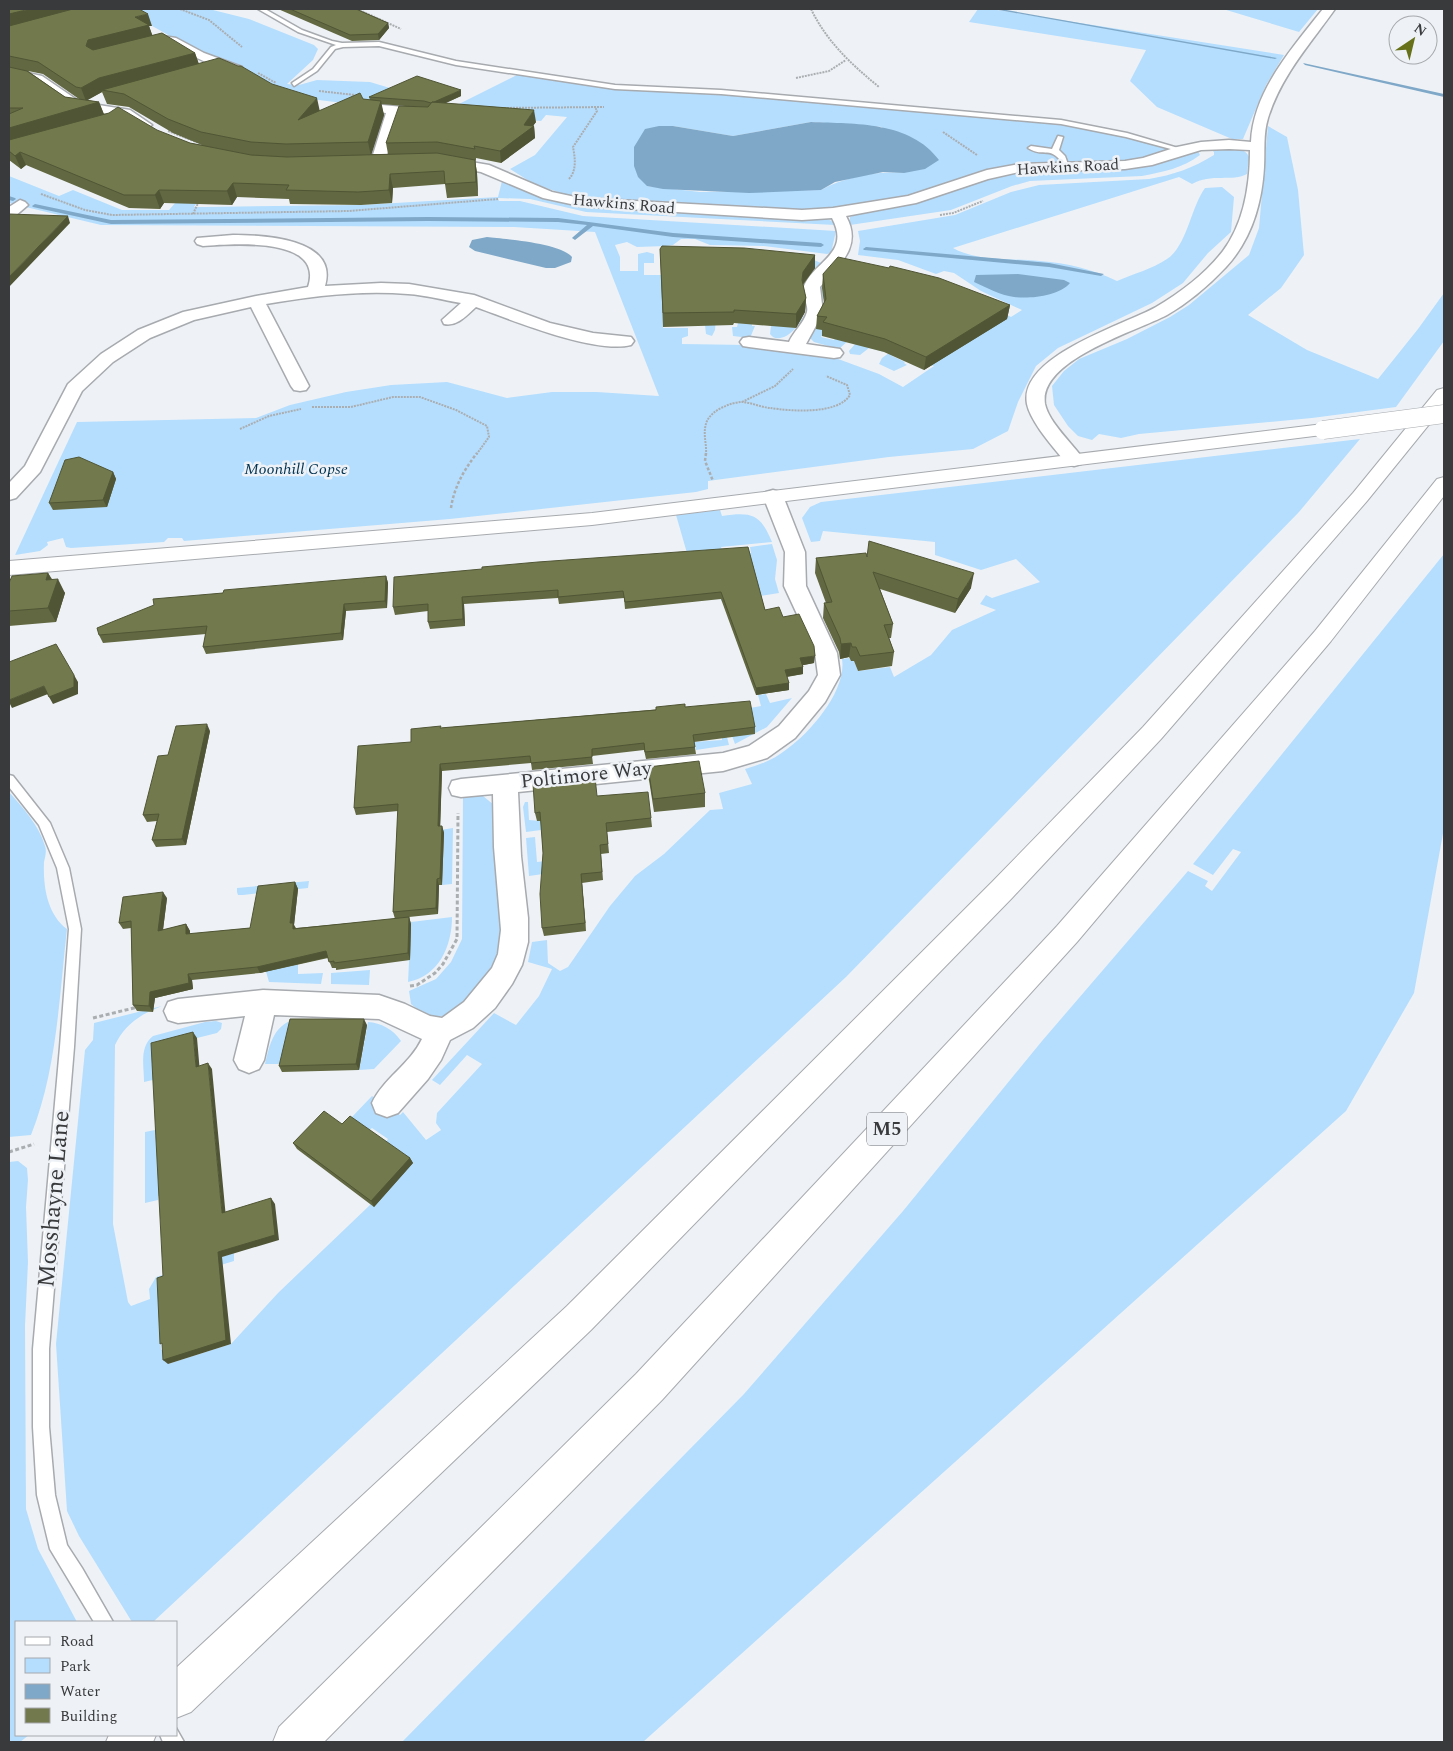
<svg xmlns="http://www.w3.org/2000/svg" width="1453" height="1751" font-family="Spectral,serif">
<rect width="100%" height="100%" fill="#eef2f6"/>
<path fill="#b5defe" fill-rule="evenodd" d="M130,9H209L249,19L314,45L318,49L313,60L287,84L299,85L317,80L370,82L453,107L517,75L611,89L721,94L1060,124L1125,136L1166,147L1169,150L1163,154L1125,162L1027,163L999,169L898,200L801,212L618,203L573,197L534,184L510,169L535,155L567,117L546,115L541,121L393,109L302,98L204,55L145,22ZM811,122L882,127L904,173C875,171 846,177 821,190L700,192L647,186L673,126L733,136Z
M978,9H991L1284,55L1266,85L1243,139H1232L1157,107L1130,81L1146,50L969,22Z
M1223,9H1318L1299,32Z
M1268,126L1287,137L1298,190L1304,255L1281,288L1248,315L1307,350L1378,379L1418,329L1444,293V341L1396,407L1312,418L1139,434L1121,438L1099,434L1092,440L1078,436L1068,426L1054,405L1052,386L1064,371L1079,359L1127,339L1170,317L1189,305L1249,255L1259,228Z
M1211,149C1222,149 1244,144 1249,157L1247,174C1233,182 1211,173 1192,184L1179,177L953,248C978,262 1012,258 1040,261C1067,263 1092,269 1117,281C1133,274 1152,269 1167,259C1187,246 1191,207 1205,188L1222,187L1234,197L1231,232L1208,253L1183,283L1152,303L1058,348L1036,366L1018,402L1008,431L973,449L889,457L708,481V489L696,492L450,519L184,541L182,538H168L164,542L71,548L66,547L63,538L47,542L48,545L40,551L15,555L77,422L256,418L290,405L346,392L391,385L447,382L507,398L552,392H597L659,396L595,232L514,227L101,225L9,203V176L59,196L73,190L122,210H169L176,202L198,201L194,207H205L361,205L498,197L502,181L552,201L592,207L828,219L833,222L835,225L586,212L530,199L498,198L499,201H520L583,216L836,231L831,253L827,254L764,246L710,245L695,239H681L673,245L666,246L637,247L627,242L615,245L620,257V271H638V254L647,252L654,254V263H644V275H680L814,260L821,263C814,270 805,279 803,289C801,297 805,305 804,313C802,322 792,334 784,337C777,339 774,339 770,334L771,326L717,307L715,330L712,336L706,334L705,325L663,310V328H688V336L682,338V344L748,345L830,356L879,374L903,387L934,366L890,355L905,362L904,363L907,365L894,371L879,364L882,358L889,353L869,348L860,355L850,354L849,351L869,328L833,321L821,337L834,340L836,337L849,340L839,349L814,342L808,336L814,326L826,317L825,300L818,294L819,286L846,259L995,309L1011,317L1022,310L981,291L954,273L944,271L936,274L898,260L858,255L860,241L858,231L955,215L1011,192L1039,185L1149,179C1173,175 1193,168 1214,155V152Z
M1198,151L1200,155C1183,168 1163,172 1142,176L1030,181L1012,186L951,210L850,225V217L858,214L877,211L1019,170L1088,169Z
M738,323L752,324V326H755L750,338L733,336L732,327H737Z
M1360,439L1299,512L846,977L153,1622H132L79,1536L67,1511L56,1344L85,1050L93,1040L94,1023L162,1006C141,1014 125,1024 115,1045L113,1224L128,1302L131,1306L150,1299L149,1289L156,1277L234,1253V1261L162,1283L160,1326L161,1350L167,1348L168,1364L231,1344L278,1293L371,1204L374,1206L385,1143L388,1139L372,1128L368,1131L350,1119L372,1096L400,1115L403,1112L426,1140L441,1130L436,1123L437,1113L482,1064L467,1055L440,1085L432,1080L494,1013L516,1025L539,996L552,969L528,962L532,942L547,940L548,963L560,971L568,967L610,906L635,876L664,854L710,810L723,809L719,793L752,784L745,769C760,765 775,759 787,749C811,732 847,690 842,659L849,658L851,661H854L858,671L890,667L894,677L931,655L952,630L996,610L980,604L986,595L992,598L1040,582L1016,559L981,570L935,555V542L823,531L820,541L811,542L802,518L810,507L821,502Z
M720,510L722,516C751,512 760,513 772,542L721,547L723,552L689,560L676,515Z
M772,544L777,560L775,579L779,593L722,602L713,583L747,554L751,553L750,547Z
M1444,554V828L1414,993L1346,1111L643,1742H402L744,1394L903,1211L1042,1041L1188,871L1208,881L1205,886L1212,891L1241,852L1233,849L1213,875L1193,864Z
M766,694L770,703L792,698L767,727L735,744L732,736L750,708L761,706L758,695Z
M722,737H727L729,745L696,750L694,742L722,740Z
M9,792C23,808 39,825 45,846C47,851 45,857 44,862C43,886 47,914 67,929C59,998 57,1070 31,1135L9,1137Z
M475,795L483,796L494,805L502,936C497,962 489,973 472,993C453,1016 437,1027 411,1004L409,991L436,979L451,962L462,939L463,796Z
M525,802H528L529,820L541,821V830L526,832L523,807Z
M453,828L452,884L442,885L443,860L398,862L443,857L444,833L440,830Z
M535,837L537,862L545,861L550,873L529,876L526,838Z
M309,881L308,888L243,895H238L237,892V888Z
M452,917C452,946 439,976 408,982L411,922Z
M298,961V974L323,973L321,984L269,982L265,968Z
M370,970L369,985L331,984V973Z
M295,1019L284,1064H265C270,1044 273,1026 295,1019Z
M216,1021L222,1023L221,1029L217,1033L197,1038L157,1079L144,1082C144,1066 139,1047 153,1036L205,1022Z
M368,1022C381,1023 393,1029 401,1041L374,1069L359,1070Z
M155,1130V1136H159L165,1194L158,1196V1200L145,1203V1132Z
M18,1161L27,1168L28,1180L26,1207L28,1262L25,1326L26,1509L38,1549L77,1622H16V1735H29L20,1742H9V1162Z"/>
<path fill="#7fa8c8" d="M811,122C855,124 910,121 939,160L925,169L904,173L883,172L835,182L821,190L749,193L663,189L647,186L638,177L634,166V147L645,129L659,126H673L733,136Z
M487,237C505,239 561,243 572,257L571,262L555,268H546L475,251L469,247L472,240Z
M1018,274L1064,280L1070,283C1059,296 1031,299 1014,297C1000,295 987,288 974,282L976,275Z"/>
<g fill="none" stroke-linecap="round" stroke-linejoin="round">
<path fill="#7fa8c8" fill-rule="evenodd" d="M993,9H1001L1277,58L1275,59Z
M1303,63L1444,94V97L1305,65Z
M9,196L15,198L16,199L13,201L9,200Z
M35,204L111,220L428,217L558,218L673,233L821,243L824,245L821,247L673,237L593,226L575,240L572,238L573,237L587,225L558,222L428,221L111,224L33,207L32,206Z
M866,247L1049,263L1104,274L1101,276L1049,267L864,250L863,249Z"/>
<g stroke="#a7aaae" stroke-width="3">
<path id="lane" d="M258,9H265L302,30L332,41L342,43L379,42L456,61L615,85L721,90L1061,120L1127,133L1185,150L1182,152L1126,137L1061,124L721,94L615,89L456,65L379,46L343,47L335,49L317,71L294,86L292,83L313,69L331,47L336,45L298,32Z
M1058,136L1063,137L1059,150L1065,156L1069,167H1065C1050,143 1045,159 1028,148L1031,146L1052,149Z
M9,775L13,776L50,823L69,868L81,929L74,1047L49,1349V1427L55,1495L67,1545L82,1568L113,1622H94L50,1549L37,1495L33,1427V1349L60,1047L69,929L57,868L39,825L9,787Z
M176,1728L184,1742H163L160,1735H176Z"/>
</g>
<g stroke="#a7aaae" stroke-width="3">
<path id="street" d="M1323,9H1335C1310,44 1281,76 1268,118C1263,134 1265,150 1264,167C1262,204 1251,240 1226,267C1209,285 1188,303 1167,315C1137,331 1038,360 1045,404C1049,423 1073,444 1084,460L1081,464L1074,466L1067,464C1055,449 1031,423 1027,404C1018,356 1124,325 1156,307C1180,293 1206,273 1223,251C1244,223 1250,185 1250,150L1229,149L1201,150L1152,165L1125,169L1019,172L988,179L916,203L846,216C863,247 839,265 820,287L823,313L806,344L840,349L843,353L840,357L834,358L749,347L743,346L740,342L743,338L749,337L789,342C793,332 804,323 807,312C809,303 800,295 804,286C815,260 851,254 832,218L802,220L580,206L543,198L481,172L442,165L437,164L435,161L437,158L442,157L489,165L552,192L580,198L802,210L833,208L908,196L987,170L1019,164L1125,161L1143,158L1177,147L1201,142L1229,140L1251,142C1253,91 1293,47 1323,9Z
M163,36L176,38L204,53L242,67L243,70L237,74C209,67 186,49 159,43L157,40L159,37Z
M9,69L42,76L80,102L130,110L152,125L145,129L121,116L71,108L33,82L9,77Z
M371,104L425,109L432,113L425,117L400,115L385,161L383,164H373L371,161L386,113L366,111L364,108Z
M20,200L25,202L28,205L14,217L9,218V207Z
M233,235C262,235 339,238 325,286L381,283L409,284L474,295L550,323L593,333L631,337L634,341L631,345C594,354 512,320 476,307C467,315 457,327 444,324L442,320L461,303C443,300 425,295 408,294C360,290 313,296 266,304L309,386L306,390L300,391L294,390L291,386L251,307L194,320L150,338L113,362L82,391L40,472L16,498L9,500V483L25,466L68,384L101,354L138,330L183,312L256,296L308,287C325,236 232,244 203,246L197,244L195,241L197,238Z
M773,490L780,492L783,496L805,552L806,586L837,653L840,675L825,702L795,738L767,758L723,771L518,792L521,856L528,918V942L522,965L512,984L495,1008L473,1028L450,1040L441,1060L428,1079L398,1113L387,1117L376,1113L372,1103C383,1079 410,1064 422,1039L379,1019L274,1015L264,1060L259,1069L249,1073L239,1069L234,1060L245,1016L178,1023L168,1020L164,1011L168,1002L178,999L263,990L379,995L405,1004L430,1016L442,1018L464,1002L492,968L498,954L501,930L494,847L493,794L461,797L452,795L449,788L452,781L461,779L723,753L749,746L779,726L809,691L818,675L815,653L784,586L785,552L763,496L766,492Z"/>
</g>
<g stroke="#a7aaae" stroke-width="2">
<path id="secondary" d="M1323,424L1330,426L1333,430L1330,434L592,525L9,575V561L592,513Z"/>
</g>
<g stroke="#a7aaae" stroke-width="2">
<path id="highway" d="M1444,388V406L1367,501L1161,739L1012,898L591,1330L191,1712L176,1718V1668L567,1306L992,882L1143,727L1353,493L1437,390Z
M1444,477V496L1331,641L1077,942L662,1400L324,1742H273L279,1727L636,1374L1057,926L1315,631L1437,479Z
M109,1735H156L153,1742H106Z"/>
</g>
<path stroke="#abaeb1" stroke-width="2" stroke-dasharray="2 1" stroke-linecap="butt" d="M180,9L209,20L242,47
M357,9L401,29
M811,9C827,42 851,64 879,87
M258,73L276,83
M796,78L829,71L846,60
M319,91L355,95
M498,108L604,107
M168,131L204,145
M943,132L977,155
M569,179C577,170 575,158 573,147L597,111L595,107
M41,194L85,210L112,215L349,211L498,199
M193,214L199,201
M940,215L953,213L983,201
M742,402L775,386L793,369
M312,407H351L393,397H420L456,410L487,426L489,437L476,455
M240,429L269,416L301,409
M706,455C707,443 702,433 707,421C712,410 731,402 743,402C752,403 761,407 770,408C790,411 838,415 850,395L847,385L826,376"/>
<path stroke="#abaeb1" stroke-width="2.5" stroke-dasharray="3 2" stroke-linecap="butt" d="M706,453L705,461L713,481
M451,508C454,487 464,470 477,453"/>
<path stroke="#abaeb1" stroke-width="3" stroke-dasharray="4 2.5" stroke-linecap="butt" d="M410,986L417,985L435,973L443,964L457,939L458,813
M93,1018L138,1007
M9,1152L34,1144"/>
<use href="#lane" fill="#fff" fill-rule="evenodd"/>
<use href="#street" fill="#fff" fill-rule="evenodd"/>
<use href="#secondary" fill="#fff" fill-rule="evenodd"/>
<use href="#highway" fill="#fff" fill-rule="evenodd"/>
<g stroke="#a7aaae" stroke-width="19" stroke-linecap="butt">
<path id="secondary-bridge" d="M1323,430L1444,414"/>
</g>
<use href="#secondary-bridge" stroke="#fff" stroke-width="18"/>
</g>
<path fill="#626841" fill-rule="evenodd" d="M9,9L152,26H149L152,35L195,53L199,64L320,111L363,99L370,100L369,97L461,96L446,103L536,122L533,126H534L535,138L501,163L476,158V161L475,160L477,173L478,196L447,198L445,184L393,188L392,203L361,205L290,204L289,199L237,197L232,205L164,203L160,209L129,208L26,165L21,169L9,160ZM28,71L43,74L79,99L65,97ZM102,92L107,104L129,107L173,133L202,145L190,143L104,114L99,102L87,100ZM381,104L405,106L386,143L388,154H371L384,115Z
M278,9H356L388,23L389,28L379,40L352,41Z
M660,249L815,255V268L803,285L806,298L805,312L796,328L734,323L733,325L663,327Z
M823,274L1010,305L1007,319L924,370L884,352L822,336V330L816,329L817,316L824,303L822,288Z
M113,472L116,479L107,507L53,510L49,503Z
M748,547L765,610L783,617L814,663L803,665V674L787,677L789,683V690L756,695L721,599L625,609L624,598L559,604L558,598L464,604L465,626L430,629L428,622V611L395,615L393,607Z
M867,557L971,588L955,613L880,589L893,624L891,638H889L894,652L892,666L858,671L854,661H851L849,657L840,659L839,652L823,618L824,603H826L815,573L816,558Z
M48,573L52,579L65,593L56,622L9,626V583Z
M386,576L388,583L387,608L346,611L343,640L206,654L203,647L206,634L103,643L99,635L223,593Z
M685,707L755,727V734L694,742L696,754L646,759L644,750L592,756L593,764L532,770L531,763L442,771L440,826H442L444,833L442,885H439L438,914L409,917L411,924L410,960L336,970V968H332L328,958L260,973L192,980L193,989L155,998L153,1012L137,1011L133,1005L131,928L123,929L119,923L167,898L163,930L186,924L190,931V934L250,928L295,882L298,889L294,925L296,928L395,919L393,912L398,811L356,815L354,808L411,742L441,728Z
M210,731L186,845L156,847L152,840L157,821L147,822L143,815L168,755Z
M648,767L705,793V807L654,812L649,780Z
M597,796L651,818L652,827L607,832L609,853L601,854L603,880L582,883L586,931L544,936L542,928L543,853L541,821H537L535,813Z
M367,1025L359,1070L282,1072L279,1066Z
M342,1124L410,1158L413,1163L374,1207L297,1149L293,1143Z"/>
<path fill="#505535" d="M30,9H83L9,27V14Z
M148,14L152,26H149L153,37L93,52L86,46L88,40L135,17Z
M388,23L389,28L379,40L378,34Z
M195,53L199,65L104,91L102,90V92L86,101L81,88L99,78Z
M461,90V96L432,109L431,103Z
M317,98L320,112L298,120Z
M381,101L384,115L371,156L368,142Z
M99,102L104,115L9,143V128Z
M534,110L536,122L531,128L534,126L535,138L501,163L500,151L524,125Z
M20,152L26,165L21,169L15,156Z
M475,160L477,173L478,196L476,182Z
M390,174L393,188L392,203L389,190Z
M233,183L237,197L232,205L227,191Z
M159,190L164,203L160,209L155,195Z
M68,216L70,223L9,287V277Z
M815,255V268L802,285L803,272Z
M806,298L805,312L796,328V314Z
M1010,305L1007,319L924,370L926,357Z
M113,472L116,479L107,507L103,500Z
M48,573L55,586L58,579L65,593L56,622L48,608L46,580Z
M974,573L971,588L955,613L958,599Z
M386,576L388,583L387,608L385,601Z
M462,597L464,604L465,626L463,619Z
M344,604L346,611L343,640L341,633Z
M851,643L849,657L840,659L841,644Z
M815,656L814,663L799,666L800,658Z
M803,667V674L784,677L785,670Z
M74,675L78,682V694L53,704L49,697Z
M789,683V690L756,695V688Z
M44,686L48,694L12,708L9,702V700Z
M207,724L210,731L186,845L182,839Z
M440,764L442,771L440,833L438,826Z
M442,826L444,833L442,885L440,878Z
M581,874L582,883L586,931L585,923Z
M437,879L439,885L438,914L436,908Z
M295,882L298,889L294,925L296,930V935L290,923Z
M163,892L167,898L162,937L158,931Z
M409,917L411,924L410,960L408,953Z
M186,924L190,931V941L186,934Z
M326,951L329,957L260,973L257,967Z
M188,974L192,980L193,989L155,998L153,1012L149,1006L150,992Z
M364,1019L367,1025L359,1070L356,1064Z
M193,1032L197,1038L200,1073L196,1067Z
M208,1063L212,1069L226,1218L222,1213Z
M410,1158L413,1163L374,1207L371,1201Z
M271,1198L275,1204L279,1240L222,1257L231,1344L168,1364L163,1360L218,1252Z"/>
<path fill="#72794c" stroke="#505535" d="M9,9H30L9,14Z
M73,9H139L148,14L135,17L149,25L88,40L86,46L93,50L162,33L195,53L99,78L81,88L76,87L38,62L9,56V26Z
M290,9H356L388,23L378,34L350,35Z
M219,58L238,66H241L272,84L317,98L298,120L360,93L363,99L381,101L368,142L286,144L251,142L201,132L168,119L124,94L102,90Z
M9,67L27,71L65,97L99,102L9,128V114L23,108H9Z
M417,76L461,90L434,102H432L431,103L424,101L369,97Z
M432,102L534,110L524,125L534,126L500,151L474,146L475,149L437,142L386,143L399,106L428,107Z
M118,107L157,130L190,143L251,155L287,157L437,153L475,160L476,182L445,184L444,171L390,174L389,190L358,192L286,190L289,185L233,183L227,191L159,190L155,195H124L20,152L15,156L9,151V140L109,113Z
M9,214L68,216L9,277Z
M662,246L744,248L815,255L803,272L802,280L806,298L796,314L734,310V312L663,313L660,249Z
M838,257L889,268L890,266L939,278L1010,305L926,357L885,339L823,322L827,317L817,316L826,299L823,274Z
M79,457L113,472L103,500L49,503L65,460Z
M869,541L974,573L958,599L873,572L893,624L884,625L894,652L860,656L856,647H852L851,643L841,644L840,638L824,603L832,602L816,558L866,553L867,557Z
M748,547L765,610L779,607L783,617L799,614L814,646L815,656L800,658L803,667L785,670L789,683L756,688L721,592L625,602L623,591L558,597V590L462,597L463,619L428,622V604L393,607L394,577L482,569V567L538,562Z
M48,573L46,580L58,579L48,608L9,611V583L12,576Z
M386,576L385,601L344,604L341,633L203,647L207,626L99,635L97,628L154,605L153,599L223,593L224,590Z
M56,644L74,675V687L49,697L44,686L9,700V662Z
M750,701L755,727L693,735L695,747L645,752L644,743L592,749V757L531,763L530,756L440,764L438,826H442L440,878L437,879L436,908L393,912L398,804L354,808L358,746L411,742V729L441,726L440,728L656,710V707L685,704V707Z
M207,724L182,839L152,840L159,814L143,815L158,756L168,755L176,726Z
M699,761L705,793L653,799L648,767Z
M595,777L597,796L648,792L651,818L606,823L608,844L600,845L602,872L581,874L585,923L542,928L540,894L543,853L540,812L535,813L533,784Z
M295,882L290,923H293V929L409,917L408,953L334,963V961L329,962L326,951L257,967L188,974L189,983L150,992L149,1006L133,1005L131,921L119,923L123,897L163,892L158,931L186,924V934L250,928L258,886Z
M290,1019H364L356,1064L279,1066Z
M193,1032L196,1067L208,1063L222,1213L271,1198L275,1235L218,1252L226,1340L163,1360L162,1343L160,1344L157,1278L163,1276L151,1043Z
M324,1111L342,1124L350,1116L410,1158L371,1201L293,1143Z"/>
<g text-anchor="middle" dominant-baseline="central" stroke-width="5" stroke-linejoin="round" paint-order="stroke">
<g font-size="16" fill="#393a3c" stroke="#eef2f6">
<text transform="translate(1068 167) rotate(-3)">Hawkins Road</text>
<text transform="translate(624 204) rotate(5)">Hawkins Road</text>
</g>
<g font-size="16" font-style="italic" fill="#003251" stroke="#eef2f6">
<text x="296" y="469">Moonhill Copse</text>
</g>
<rect fill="#eef2f6" stroke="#6f7174" stroke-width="1" x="867" y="1112.5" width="40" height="33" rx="4"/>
<g font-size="19" font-weight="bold" fill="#393a3c">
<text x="887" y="1129">M5</text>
</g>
<g font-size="20" fill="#393a3c" stroke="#eef2f6">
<text transform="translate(586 775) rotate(-6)">Poltimore Way</text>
</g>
<g font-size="24" fill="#393a3c" stroke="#eef2f6">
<text transform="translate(54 1199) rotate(-85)">Mosshayne Lane</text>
</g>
</g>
<rect width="1453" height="1751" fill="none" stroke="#393a3c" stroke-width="20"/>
<rect x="15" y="1621" width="162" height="115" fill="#eef2f6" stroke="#a6a8ac"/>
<rect x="25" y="1637" width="25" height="8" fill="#ffffff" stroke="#a6a8ac"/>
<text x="60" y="1646" font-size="15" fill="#393a3c">Road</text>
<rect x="25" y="1658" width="25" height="15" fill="#b5defe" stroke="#a6a8ac"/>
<text x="60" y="1671" font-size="15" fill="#393a3c">Park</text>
<rect x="25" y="1684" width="25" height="15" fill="#7fa8c8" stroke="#a6a8ac"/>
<text x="60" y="1696" font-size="15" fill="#393a3c">Water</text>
<rect x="25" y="1708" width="25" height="15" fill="#72794c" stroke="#a6a8ac"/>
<text x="60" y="1721" font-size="15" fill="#393a3c">Building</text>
<g transform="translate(1413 40) rotate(35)"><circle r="24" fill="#eef2f6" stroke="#a6a8ac"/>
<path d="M0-4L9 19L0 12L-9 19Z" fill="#677119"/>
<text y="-8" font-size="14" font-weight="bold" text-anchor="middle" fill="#393a3c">N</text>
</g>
</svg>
